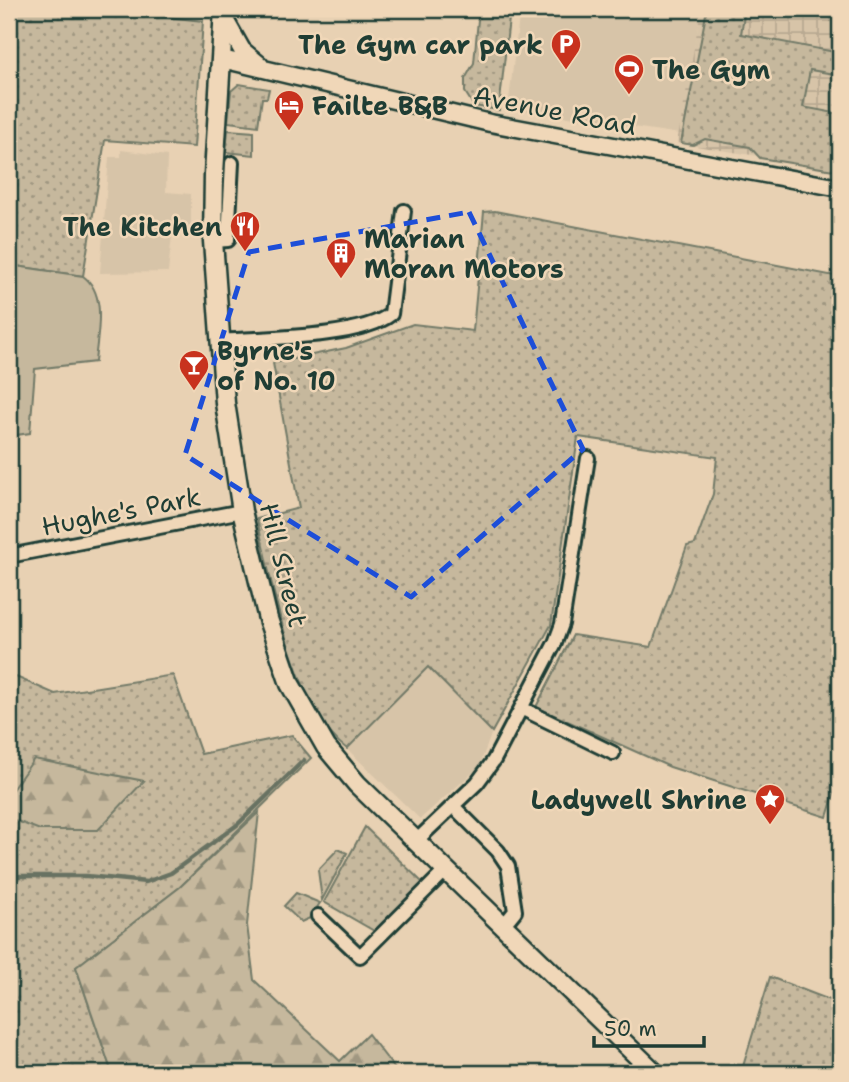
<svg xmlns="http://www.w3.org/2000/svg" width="849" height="1082" font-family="'Shantell Sans',sans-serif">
<defs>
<pattern id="industrial-grid" width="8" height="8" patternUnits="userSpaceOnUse" patternTransform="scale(1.75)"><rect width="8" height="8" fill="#d7c4a8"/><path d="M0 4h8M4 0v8" fill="none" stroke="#b8a991"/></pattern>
<pattern id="grass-dots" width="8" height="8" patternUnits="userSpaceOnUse" patternTransform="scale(1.75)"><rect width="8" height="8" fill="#c6b89d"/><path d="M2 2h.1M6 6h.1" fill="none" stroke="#a09781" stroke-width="1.8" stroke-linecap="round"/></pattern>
<pattern id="forest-firs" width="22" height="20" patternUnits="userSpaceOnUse" patternTransform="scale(1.75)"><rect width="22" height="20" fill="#c6b89d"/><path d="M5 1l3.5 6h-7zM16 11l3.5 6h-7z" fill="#a09781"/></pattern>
</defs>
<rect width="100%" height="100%" fill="#e8d1b3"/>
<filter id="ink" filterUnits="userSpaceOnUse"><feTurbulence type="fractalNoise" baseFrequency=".0143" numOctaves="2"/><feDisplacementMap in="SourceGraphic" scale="14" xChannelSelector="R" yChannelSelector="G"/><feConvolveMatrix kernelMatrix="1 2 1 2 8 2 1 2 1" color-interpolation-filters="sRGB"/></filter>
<g filter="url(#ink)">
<path fill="#d7c4a8" d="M520,9H701L680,134L508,108Z
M121,150L167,156L166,192L191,194V235H172L168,272L100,273L109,157H121Z
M428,667L492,732L479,767L420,819L347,749Z"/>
<path fill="url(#industrial-grid)" d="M701,9H840V169L677,143Z"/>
<path fill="url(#grass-dots)" stroke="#727a68" stroke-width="2" d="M9,9H93L203,21L194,147L105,140L83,276L9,265Z
M479,9H510L499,110L474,106L465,92V79L474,63Z
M707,9H745L741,34L840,53V75L810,70L803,107L840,114V171L760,158L750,147L705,139L693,145L681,143Z
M239,84L269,89L267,98H262L258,126L228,122L231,91Z
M228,130L254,132V155L226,152Z
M495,211L840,277V775L827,817L670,767L536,707L573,635L651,647L687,546L695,544L713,494L717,457L578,437L551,625L492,732L428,667L347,749C295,712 271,581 257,519L299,508L273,363L346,348L413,324L473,331L484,212Z
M9,674L55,694L173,675L201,754L292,735L311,758L180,887L76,967L112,1073H9Z
M365,827L423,883L376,932L324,902Z
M338,849L347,853L322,900L318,870Z
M296,893L320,903L310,918L301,922L284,906Z
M770,977L840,1004V1073H741Z"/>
<path fill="url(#forest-firs)" stroke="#727a68" stroke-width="2" d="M34,759L144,781L98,830H40L9,818V794Z
M259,812L247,925L254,980L340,1061L368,1034L398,1073H112L76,967L180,887Z"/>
<path fill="#c6b89d" stroke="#727a68" stroke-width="2" d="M9,265L83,276C108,294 97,335 95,362L35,369L30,433L9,436Z"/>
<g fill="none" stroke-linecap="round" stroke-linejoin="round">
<path stroke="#687262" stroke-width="4.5" d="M9,876H87L146,882L171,873L237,825L304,760"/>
<g stroke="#1f3d34" stroke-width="18">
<path id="minor" d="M213,241L228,240L232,163
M219,341C261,338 361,338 391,314L404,211
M9,556L242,511
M521,708L613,753
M453,806L498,851L508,866L515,911L502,927
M415,842L477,783L494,760L555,643L562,624L588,458
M318,916L360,956L445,871"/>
</g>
<g stroke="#1f3d34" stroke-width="21">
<path id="tertiary" d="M224,18L242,50L260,65
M222,59L490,123L840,188"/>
</g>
<g stroke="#1f3d34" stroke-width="23">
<path id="secondary" d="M224,9L214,174L213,241L225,403L242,511L268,619L290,684L326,747L357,784L655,1073"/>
</g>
<use href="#minor" stroke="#f0d7b8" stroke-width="12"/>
<use href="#tertiary" stroke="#f0d7b8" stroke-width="16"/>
<use href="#secondary" stroke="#f0d7b8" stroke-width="18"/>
</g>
</g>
<path fill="none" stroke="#1d4ed8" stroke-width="5" stroke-dasharray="14 9" stroke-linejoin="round" d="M469,212L583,449L411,597L185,455L249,252Z"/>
<defs>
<g id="parking-pin" transform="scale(1.575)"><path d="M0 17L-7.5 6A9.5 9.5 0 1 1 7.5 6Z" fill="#c8321e" stroke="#f0d7b8"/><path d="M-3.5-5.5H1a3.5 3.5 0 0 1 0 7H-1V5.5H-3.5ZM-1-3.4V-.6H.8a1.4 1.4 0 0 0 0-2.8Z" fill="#fff"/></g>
<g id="stadium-pin" transform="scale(1.575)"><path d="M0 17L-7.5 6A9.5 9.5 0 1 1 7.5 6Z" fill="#c8321e" stroke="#f0d7b8"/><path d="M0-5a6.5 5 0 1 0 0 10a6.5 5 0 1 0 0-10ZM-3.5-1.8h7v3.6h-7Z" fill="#fff"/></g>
<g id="hotel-pin" transform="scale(1.575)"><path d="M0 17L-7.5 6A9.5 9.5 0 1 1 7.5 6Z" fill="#c8321e" stroke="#f0d7b8"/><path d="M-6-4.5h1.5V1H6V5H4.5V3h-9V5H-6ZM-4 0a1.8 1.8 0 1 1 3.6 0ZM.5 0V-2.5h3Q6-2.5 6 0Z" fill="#fff"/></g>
<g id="restaurant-pin" transform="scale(1.575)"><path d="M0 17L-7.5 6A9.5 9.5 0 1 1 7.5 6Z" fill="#c8321e" stroke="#f0d7b8"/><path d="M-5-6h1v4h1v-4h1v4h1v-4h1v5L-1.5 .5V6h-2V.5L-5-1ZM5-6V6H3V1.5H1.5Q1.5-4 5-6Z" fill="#fff"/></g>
<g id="building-pin" transform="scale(1.575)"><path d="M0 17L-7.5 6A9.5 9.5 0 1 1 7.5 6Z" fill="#c8321e" stroke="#f0d7b8"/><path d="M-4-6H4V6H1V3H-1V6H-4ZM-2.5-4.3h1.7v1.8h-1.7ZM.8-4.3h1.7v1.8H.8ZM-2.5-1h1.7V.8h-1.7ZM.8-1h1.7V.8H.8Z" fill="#fff"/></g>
<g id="bar-pin" transform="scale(1.575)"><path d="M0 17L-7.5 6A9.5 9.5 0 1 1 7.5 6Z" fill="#c8321e" stroke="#f0d7b8"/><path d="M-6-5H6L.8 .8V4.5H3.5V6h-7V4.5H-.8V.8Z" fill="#fff"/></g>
<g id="sight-pin" transform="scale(1.575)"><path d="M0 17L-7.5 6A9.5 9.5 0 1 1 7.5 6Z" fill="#c8321e" stroke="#f0d7b8"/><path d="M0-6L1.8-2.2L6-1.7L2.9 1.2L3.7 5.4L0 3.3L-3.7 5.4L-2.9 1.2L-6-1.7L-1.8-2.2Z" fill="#fff"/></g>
</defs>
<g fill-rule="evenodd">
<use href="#parking-pin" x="566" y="44"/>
<use href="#stadium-pin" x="629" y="69"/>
<use href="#hotel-pin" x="289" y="105"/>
<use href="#restaurant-pin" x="245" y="226"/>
<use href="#building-pin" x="341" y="253"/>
<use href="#bar-pin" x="194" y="365"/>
<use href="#sight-pin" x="770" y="799"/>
</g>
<g text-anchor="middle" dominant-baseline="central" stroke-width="5" stroke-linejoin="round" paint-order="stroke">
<g font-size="26" font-weight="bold" fill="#1f3d34" stroke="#f0d7b8" text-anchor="start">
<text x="543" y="44" text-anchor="end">The Gym car park</text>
<text x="652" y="69">The Gym</text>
<text x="312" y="105">Failte B&amp;B</text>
<text x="222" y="226" text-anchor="end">The Kitchen</text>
<text x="364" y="238">Marian<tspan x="364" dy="30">Moran Motors</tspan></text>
<text x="217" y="350">Byrne's<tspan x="217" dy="30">of No. 10</tspan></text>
<text x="747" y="799" text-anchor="end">Ladywell Shrine</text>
</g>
<g font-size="26" fill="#1f3d34" stroke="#f0d7b8">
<text transform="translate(555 110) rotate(11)">Avenue Road</text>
<text transform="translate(121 511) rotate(-11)">Hughe's Park</text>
<text transform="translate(284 565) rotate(76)">Hill Street</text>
</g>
</g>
<rect width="849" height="1082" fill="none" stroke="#f0d7b8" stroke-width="35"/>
<rect x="18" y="18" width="814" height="1047" fill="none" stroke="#1f3d34" stroke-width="2.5" filter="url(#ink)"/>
<path d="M594 1036v10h110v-10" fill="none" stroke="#1f3d34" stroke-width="3.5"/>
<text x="604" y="1036" font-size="21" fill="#1f3d34" stroke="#f0d7b8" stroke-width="5" paint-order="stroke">50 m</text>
</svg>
